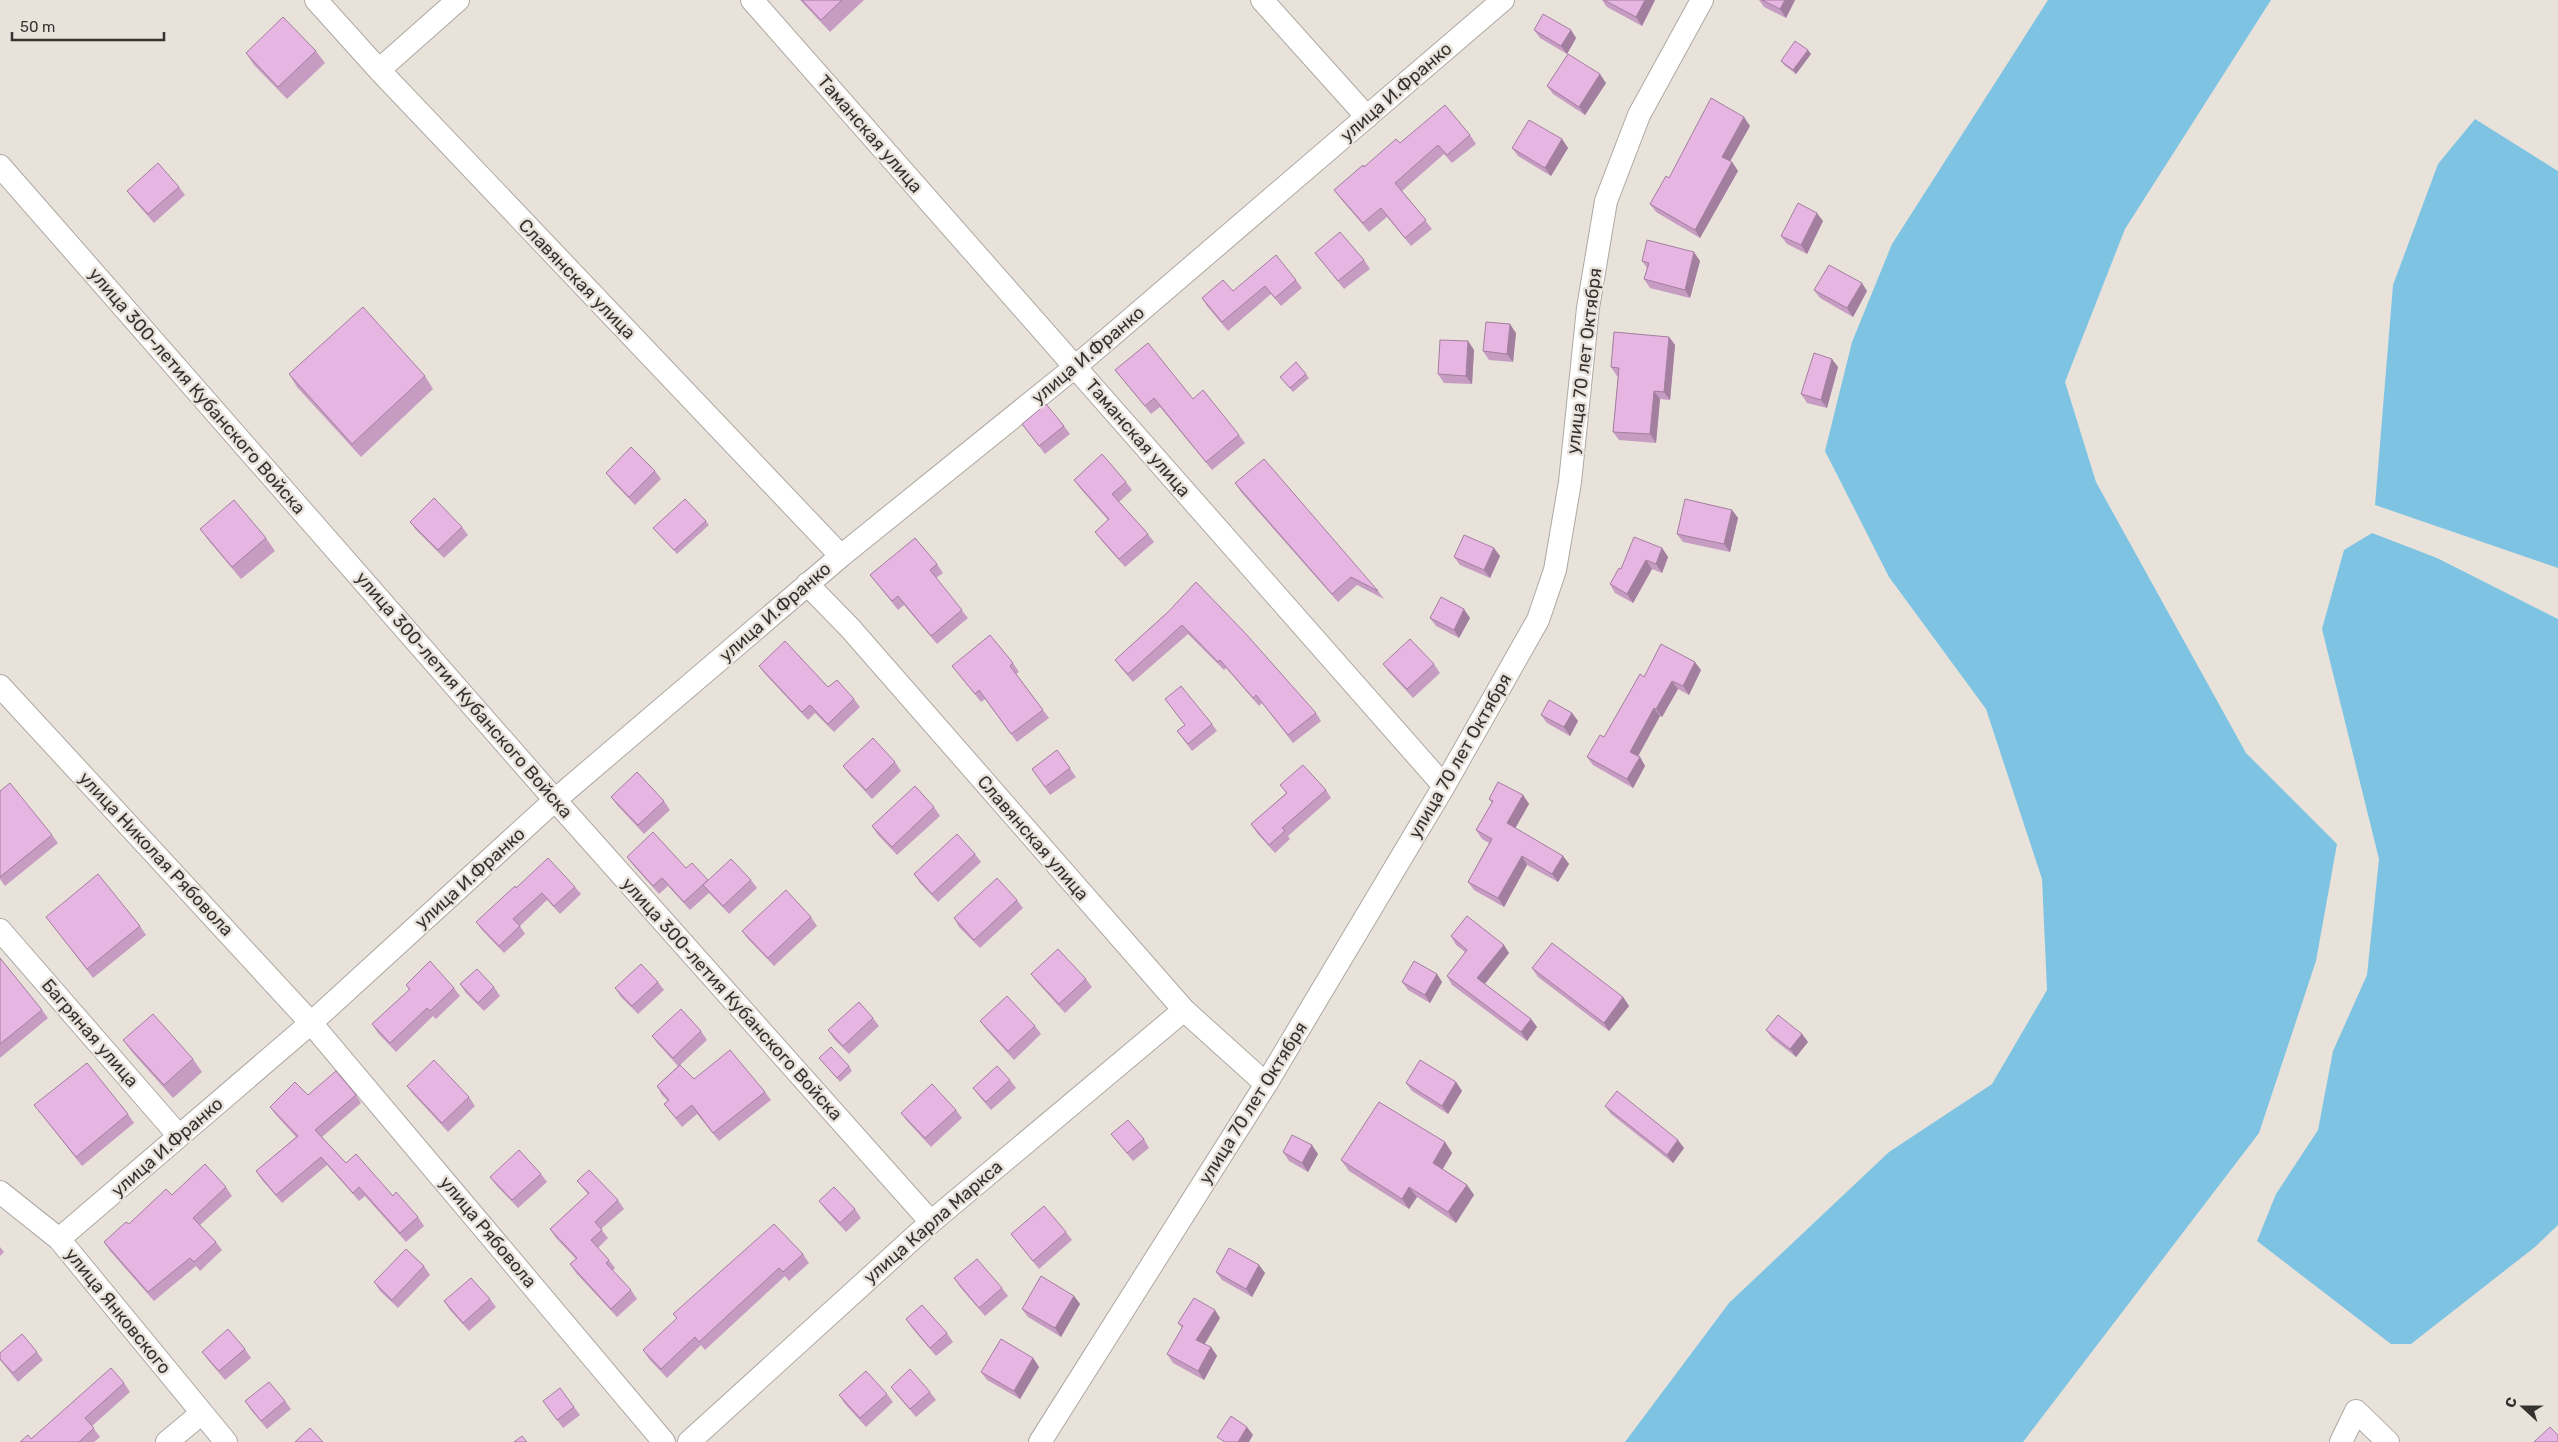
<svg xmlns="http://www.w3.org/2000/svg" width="2558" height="1442" font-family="Rubik,sans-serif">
<rect width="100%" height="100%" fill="#e8e2db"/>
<path fill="#7ec4e2" d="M2048,0H2271L2125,229L2065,382L2096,482L2246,753L2337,844L2316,961L2259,1133L2023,1442H1625L1729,1303L1889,1152L1992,1084L2047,990L2042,879L1986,709L1889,577L1825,451L1852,342L1892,244Z
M2475,119L2558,171V568L2375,505L2393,285L2438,164Z
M2372,533L2437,558L2558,619V1225L2535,1247L2411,1344H2391L2257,1241L2276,1194L2318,1130L2333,1051L2367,975L2379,859L2322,629L2344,550Z"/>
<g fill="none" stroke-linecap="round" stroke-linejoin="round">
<g stroke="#aea8a2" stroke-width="24">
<path id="minor" d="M316,0L379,70L841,556
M752,0L1444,786
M1262,0L1367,117
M379,70L458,0
M0,166L555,800L931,1222
M807,584L850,628L1184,1010L1266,1084
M0,686L311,1023L664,1442
M0,930L179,1136
M0,1192L59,1239L226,1442
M59,1239L311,1023L555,800L841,556L1075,367L1503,0
M167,1442L202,1413
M689,1442L931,1222L1184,1010
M1040,1442L1266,1084L1444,786L1538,620L1555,570L1570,482L1588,308L1606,201L1639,115L1702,0
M2341,1442L2356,1411L2388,1442"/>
</g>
<use href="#minor" stroke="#fff" stroke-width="22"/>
</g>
<path fill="#c79cc2" d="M800,0H864L830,32Z
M1602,0H1655L1642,26L1607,7Z
M1759,0H1795L1786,18L1764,7Z
M1534,30H1571L1576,38L1567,54L1540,38Z
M316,51L325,63L287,99L254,65L246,53Z
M1811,54L1796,74L1784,65L1781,61Z
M1606,83L1585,115L1553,94L1547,86Z
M1750,126L1730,161L1732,162L1738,171L1700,238L1656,212L1650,204L1669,178Z
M1470,135L1476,144L1452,163L1444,154L1402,191L1432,229L1411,246L1387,217L1369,232L1340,198L1334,190L1364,167L1400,143Z
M1562,139L1568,148L1551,176L1518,156L1512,148Z
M179,187L185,195L154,223L133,199L127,191Z
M1823,221L1807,254L1787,244L1781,236Z
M1315,253L1364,260L1370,269L1344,289Z
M1642,261H1700L1690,298L1650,288L1644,279L1647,268Z
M1296,280L1302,288L1281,306L1271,294L1228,331L1207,306L1202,298Z
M1814,290L1867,291L1853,317L1820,298Z
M1516,333L1513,362L1489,360L1483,351Z
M1669,337L1675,345L1670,400L1660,399L1656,443L1619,440L1613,432L1618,376H1617L1611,367Z
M1468,341L1474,350L1472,384L1444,383L1438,374Z
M1838,367L1827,408L1807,403L1801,394Z
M1115,370L1193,399L1239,435L1245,443L1212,470L1160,407L1151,414Z
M289,374L425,376L433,389L361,457L297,387Z
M1306,374L1309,378L1293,392L1280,377Z
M1022,424L1064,426L1070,434L1045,454Z
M655,471L661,479L635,505L612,481L606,473Z
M1074,480L1126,482L1132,490L1119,502L1148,534L1154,542L1125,567L1101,540L1095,532L1108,520L1080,488Z
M1235,483L1378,591L1384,599L1357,585L1338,602L1241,492Z
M1732,510L1738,518L1730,552L1683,542L1677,534Z
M706,521L709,525L677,554L653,528Z
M410,522L462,527L468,535L444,558L416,530Z
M200,529L266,538L275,551L241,579L209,541Z
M1662,548L1668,557L1662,573L1652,569L1633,603L1615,593L1610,584L1621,569Z
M1500,556L1490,578L1460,565L1454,557Z
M937,564L943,573L936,578L968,618L937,644L904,605L898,610L870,575Z
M1168,612L1316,713L1321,721L1293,743L1262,703L1259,706L1226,668L1224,670L1188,634L1133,682L1121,668L1115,660Z
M1430,618H1470L1459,638L1436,626Z
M1013,663L1019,672L1016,674L1049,718L1017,742L985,699L981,702L952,666Z
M1383,664H1434L1440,673L1413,698L1389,672Z
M759,666L828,687L854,699L860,707L834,732L815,713L808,720L765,674Z
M1701,670L1689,695L1678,689L1662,717L1660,716L1638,756L1640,757L1645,766L1633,788L1593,765L1587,757L1604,737L1644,677Z
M1165,699L1212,724L1217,731L1192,751L1177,731L1185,725Z
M1572,713L1578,721L1570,736L1547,723L1541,715Z
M1057,750L1076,777L1050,795L1032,769Z
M895,762L901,771L872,799L849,774L843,766Z
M1280,785L1326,790L1331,798L1288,836L1290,839L1275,853L1257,833L1251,824L1286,793Z
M0,791L52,835L58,843L5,886L0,879Z
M1523,795L1529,804L1515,828L1563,856L1569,864L1558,882L1527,865L1504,907L1474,890L1468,882L1489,843L1482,839L1476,830L1492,803L1489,799Z
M611,797L664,801L670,810L644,834L617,805Z
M934,807L940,816L897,855L878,835L872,826Z
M975,854L981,862L938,902L920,883L914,874Z
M627,857L686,868L708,880H751L757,888L729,914L709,893L690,910L668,886L659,894L633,865Z
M575,887L581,894L560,914L547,900L520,926L525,934L504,953L482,930L476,922L516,888Z
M1017,900L1023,908L980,948L959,927L954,918Z
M46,917L140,926L146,935L93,978Z
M811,917L817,926L774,966L748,939L742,931Z
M1451,936L1509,953L1485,984L1531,1019L1537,1027L1527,1041L1452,985L1447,976L1465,952L1456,945Z
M0,958L42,1010L48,1018L0,1058Z
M1532,968L1623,997L1629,1006L1609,1031L1538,977Z
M1031,974L1086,979L1092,987L1065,1013L1037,982Z
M1437,974L1442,982L1430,1003L1408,990L1402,982Z
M658,982L664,990L638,1014L621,997L615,988Z
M460,984L494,987L500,996L484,1011L466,993Z
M406,985L454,988L460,996L436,1019L433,1016L396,1052L378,1033L372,1024L409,990Z
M873,1018L879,1026L849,1054L834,1039L828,1030Z
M980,1021L1035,1026L1041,1034L1014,1060L986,1029Z
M1766,1030L1802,1034L1808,1042L1796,1057L1772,1038Z
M701,1031L707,1040L680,1065L694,1079L765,1092L771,1100L719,1141L697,1114L682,1127L664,1104L668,1101L662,1095L657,1086L678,1066L658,1044L652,1036Z
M123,1040L193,1059L202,1072L173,1098L132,1052Z
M819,1058L849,1066L852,1071L840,1082Z
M1010,1080L1016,1088L991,1110L979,1096L973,1088Z
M1456,1082L1462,1091L1448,1114L1412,1091L1406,1083Z
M407,1086L469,1097L475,1106L448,1132L413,1094Z
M308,1095H356L361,1103L322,1137L346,1163L393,1196L418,1217L424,1226L406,1242L365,1196L359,1201L327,1165L282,1203L262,1180L256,1171L296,1137L276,1115L270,1107Z
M34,1105L128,1114L134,1123L82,1166Z
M1605,1106L1684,1148L1673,1163L1611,1114Z
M956,1110L962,1118L931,1147L907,1121L901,1113Z
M1111,1134L1144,1139L1149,1148L1133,1161Z
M1445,1142L1452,1153L1443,1169L1467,1185L1474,1195L1456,1223L1417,1197L1409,1209L1349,1171L1341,1160Z
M1283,1152L1318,1154L1308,1172L1289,1161Z
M541,1174L547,1182L518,1208L496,1185L490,1177Z
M577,1181L618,1200L624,1209L601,1229L608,1238L598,1248L609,1260L615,1268L612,1271L631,1290L637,1299L617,1317L576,1273L570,1264L576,1259L556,1238L550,1229L588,1194Z
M226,1187L232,1196L200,1225L216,1242L222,1250L200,1271L196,1266L154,1301L110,1251L104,1242L129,1224L172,1195Z
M819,1201L855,1209L861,1218L846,1232L825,1209Z
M1066,1232L1072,1240L1039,1269L1017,1242L1011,1234Z
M0,1247L4,1252L0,1256Z
M803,1254L809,1263L789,1281L785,1276L705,1350L701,1345L667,1378L649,1359L643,1350L677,1319L673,1314Z
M1259,1265L1265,1273L1252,1297L1222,1280L1216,1272Z
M424,1266L430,1275L398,1308L380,1291L374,1282Z
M954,1278L1002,1288L1008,1296L985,1316L960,1287Z
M1074,1296L1080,1304L1061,1337L1028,1317L1022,1309Z
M490,1299L496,1307L469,1331L450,1310L444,1301Z
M1220,1318L1205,1344L1211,1347L1217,1356L1204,1380L1173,1363L1167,1354L1182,1328L1178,1323Z
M906,1319L947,1333L953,1342L936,1356L912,1328Z
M245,1349L251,1358L225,1380L208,1360L202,1352Z
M37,1352L43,1360L18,1382L0,1360V1353Z
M1033,1358L1039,1367L1020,1399L987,1380L981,1372Z
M124,1383L130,1392L92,1426L100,1437L94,1442H20L31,1439Z
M891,1387L930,1392L936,1400L916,1417L897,1395Z
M887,1394L893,1402L866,1427L845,1404L839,1395Z
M245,1401H285L291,1409L267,1429L251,1410Z
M543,1401L574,1407L580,1415L563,1428Z"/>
<path fill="#a27f9e" d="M1645,0H1655L1642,26L1636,17Z
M1785,0H1795L1786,18L1780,9Z
M1571,30L1576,38L1567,54L1561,46Z
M1808,50L1811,54L1796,74L1793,70Z
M1600,74L1606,83L1585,115L1579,107Z
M1744,117L1750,126L1728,165L1722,157Z
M1562,139L1568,148L1551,176L1545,168Z
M1732,162L1738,171L1700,238L1695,230Z
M1817,213L1823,221L1807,254L1801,245Z
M1694,252L1700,261L1690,298L1685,290Z
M1862,283L1867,291L1853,317L1847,308Z
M1510,324L1516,333L1513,362L1507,354Z
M1669,337L1675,345L1670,400L1664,392Z
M1468,341L1474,350L1472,384L1466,376Z
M1832,359L1838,367L1827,408L1821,400Z
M1654,391L1660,399L1656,443L1650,434Z
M1732,510L1738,518L1730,552L1724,544Z
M1494,548L1500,556L1490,578L1484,570Z
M1662,548L1668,557L1662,573L1656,564Z
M1646,560L1652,569L1633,603L1627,594Z
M1464,609L1470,618L1459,638L1454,630Z
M1695,662L1701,670L1689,695L1683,686Z
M1672,681L1678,689L1662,717L1656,709Z
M1654,708L1660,716L1636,760L1630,752Z
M1572,713L1578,721L1570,736L1564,727Z
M1640,757L1645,766L1633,788L1627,779Z
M1523,795L1529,804L1513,832L1507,823Z
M1522,856L1527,865L1504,907L1498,898Z
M1563,856L1569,864L1558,882L1552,874Z
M1504,945L1509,953L1483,986L1477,978Z
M1437,974L1442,982L1430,1003L1425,995Z
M1623,997L1629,1006L1609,1031L1604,1023Z
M1531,1019L1537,1027L1527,1041L1521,1032Z
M1802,1034L1808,1042L1796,1057L1790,1049Z
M1456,1082L1462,1091L1448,1114L1442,1106Z
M1678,1140L1684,1148L1673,1163L1667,1155Z
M1445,1142L1452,1153L1440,1173L1433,1163Z
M1312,1145L1318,1154L1308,1172L1302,1163Z
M1467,1185L1474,1195L1456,1223L1448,1212Z
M1409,1187L1417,1197L1409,1209L1402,1199Z
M1259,1265L1265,1273L1252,1297L1246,1289Z
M1074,1296L1080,1304L1061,1337L1055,1328Z
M1215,1310L1220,1318L1202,1348L1196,1340Z
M1211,1347L1217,1356L1204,1380L1198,1371Z
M1033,1358L1039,1367L1020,1399L1014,1391Z
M1247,1427L1253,1435L1249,1442H1238Z"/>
<path fill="#e7b5e1" stroke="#a27f9e" d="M802,0H842L821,20Z
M1604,0H1645L1636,17Z
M1762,0H1785L1780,9Z
M1543,14L1571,30L1561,46L1534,30Z
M283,17L316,51L278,87L246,53Z
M1795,41L1808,50L1793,70L1781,61Z
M1568,54L1600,74L1579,107L1547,86Z
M1711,98L1744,117L1722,157L1732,162L1695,230L1650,204L1666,176L1669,178Z
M1445,105L1470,135L1447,155L1438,145L1395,183L1426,220L1405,238L1381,208L1363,223L1334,190L1363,165L1364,167L1396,139L1400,143Z
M1529,120L1562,139L1545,168L1512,148Z
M158,163L179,187L148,214L127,191Z
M1798,203L1817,213L1801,245L1781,236Z
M1340,232L1364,260L1338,281L1315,253Z
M1647,240L1694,252L1685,290L1644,279L1649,263L1642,261Z
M1276,255L1296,280L1275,298L1265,286L1222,322L1202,298L1223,280L1233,291Z
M1829,265L1862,283L1847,308L1814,290Z
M363,307L425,376L352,444L289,374Z
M1486,322L1510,324L1507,354L1483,351Z
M1614,332L1669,337L1664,392L1654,391L1650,434L1613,432L1619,368L1611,367Z
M1440,340L1468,341L1466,376L1438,374Z
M1148,343L1193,399L1203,390L1239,435L1206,462L1154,398L1145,406L1115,370Z
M1814,353L1832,359L1821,400L1801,394Z
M1296,362L1306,374L1290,388L1280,377Z
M1046,404L1064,426L1039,446L1022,424Z
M631,447L655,471L629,497L606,473Z
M1102,454L1126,482L1112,494L1148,534L1119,559L1095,532L1109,519L1074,480Z
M1264,459L1378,591L1351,577L1332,594L1235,483Z
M434,498L462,527L438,550L410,522Z
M685,499L706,521L674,550L653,528Z
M1685,499L1732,510L1724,544L1677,534Z
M234,500L266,538L232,567L200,529Z
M1464,535L1494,548L1484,570L1454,557Z
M1634,537L1662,548L1656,564L1646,560L1627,594L1610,584L1619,568L1621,569Z
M915,538L937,564L930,570L962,610L931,636L898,596L892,601L870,575Z
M1196,582L1246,634L1316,713L1288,735L1256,695L1253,698L1220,660L1218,662L1182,625L1128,674L1115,660L1168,612Z
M1441,597L1464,609L1454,630L1430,618Z
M990,635L1013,663L1010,666L1043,710L1011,734L979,690L975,694L952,666Z
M1410,639L1434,664L1407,689L1383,664Z
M785,641L828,687L837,680L854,699L828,724L810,705L802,712L759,666Z
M1661,644L1695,662L1683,686L1672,681L1656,709L1654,708L1630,752L1640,757L1627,779L1587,757L1600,735L1604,737L1640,674L1644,677Z
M1181,686L1212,724L1188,744L1177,731L1185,725L1165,699Z
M1549,700L1572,713L1564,727L1541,715Z
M873,738L895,762L866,790L843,766Z
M1057,750L1070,768L1045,787L1032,769Z
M1303,765L1326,790L1282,828L1285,831L1269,845L1251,824L1287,793L1280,785Z
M637,772L664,801L638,825L611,797Z
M1498,782L1523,795L1507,823L1563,856L1552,874L1522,856L1498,898L1468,882L1492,839L1476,830L1493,801L1489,799Z
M10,783L52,835L0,877V791Z
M915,786L934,807L892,847L872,826Z
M653,832L686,868L692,863L708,880L684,902L662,878L653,886L627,857Z
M957,834L975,854L932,894L914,874Z
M548,858L575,887L554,906L542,893L513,919L520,926L499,946L476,922L515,886L516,888Z
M731,859L751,880L723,906L703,885Z
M98,874L140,926L87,969L46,917Z
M997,878L1017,900L974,940L954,918Z
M786,890L811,917L768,958L742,931Z
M1467,916L1504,945L1477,978L1531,1019L1521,1032L1447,976L1467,950L1451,936Z
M1552,943L1623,997L1604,1023L1532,968Z
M1058,949L1086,979L1059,1004L1031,974Z
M0,958L42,1010L0,1044Z
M430,961L454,988L430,1011L427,1008L390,1043L372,1024L410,989L406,985Z
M1414,961L1437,974L1425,995L1402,982Z
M641,964L658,982L632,1006L615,988Z
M477,969L494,987L478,1003L460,984Z
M1007,996L1035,1026L1008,1051L980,1021Z
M859,1002L873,1018L843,1046L828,1030Z
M681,1009L701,1031L673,1058L652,1036Z
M153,1014L193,1059L164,1085L123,1040Z
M1778,1015L1802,1034L1790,1049L1766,1030Z
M831,1047L849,1066L837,1078L819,1058Z
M730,1050L765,1092L713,1133L692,1105L676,1118L664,1104L669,1100L657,1086L680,1065L694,1079Z
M434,1060L469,1097L442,1123L407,1086Z
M1420,1060L1456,1082L1442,1106L1406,1083Z
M87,1063L128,1114L76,1157L34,1105Z
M997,1066L1010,1080L986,1102L973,1088Z
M336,1071L356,1095L315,1130L346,1163L356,1154L393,1196L396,1192L418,1217L400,1233L359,1187L353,1193L321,1157L276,1195L256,1171L298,1136L270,1107L295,1082L308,1095Z
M932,1084L956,1110L925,1138L901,1113Z
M1617,1091L1678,1140L1667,1155L1605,1106Z
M1379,1102L1445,1142L1433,1163L1467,1185L1448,1212L1409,1187L1402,1199L1341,1160Z
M1128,1120L1144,1139L1127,1153L1111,1134Z
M1292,1135L1312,1145L1302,1163L1283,1152Z
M519,1150L541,1174L512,1200L490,1177Z
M205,1164L226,1187L193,1218L216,1242L194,1262L190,1258L148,1292L104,1242L126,1222L129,1224L166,1189L172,1195Z
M589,1170L618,1200L595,1222L602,1230L591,1240L609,1260L606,1263L631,1290L611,1309L570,1264L577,1258L550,1229L589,1193L577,1181Z
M834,1187L855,1209L840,1223L819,1201Z
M1044,1206L1066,1232L1033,1261L1011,1234Z
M774,1224L803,1254L783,1272L779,1268L699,1342L695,1337L661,1369L643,1350L677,1318L673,1314Z
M1229,1248L1259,1265L1246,1289L1216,1272Z
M406,1249L424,1266L392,1300L374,1282Z
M977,1259L1002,1288L979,1308L954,1278Z
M1041,1276L1074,1296L1055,1328L1022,1309Z
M471,1278L490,1299L463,1323L444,1301Z
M1194,1298L1215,1310L1196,1340L1211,1347L1198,1371L1167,1354L1183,1326L1178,1323Z
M922,1305L947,1333L930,1348L906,1319Z
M228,1329L245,1349L219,1371L202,1352Z
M22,1334L37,1352L13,1373L0,1359V1353Z
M1001,1339L1033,1358L1014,1391L981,1372Z
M111,1368L124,1383L85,1418L94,1428L79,1442H20L28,1435L31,1439Z
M910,1369L930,1392L910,1409L891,1387Z
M866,1371L887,1394L860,1418L839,1395Z
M269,1382L285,1401L261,1421L245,1401Z
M560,1388L574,1407L557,1420L543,1401Z
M1231,1416L1247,1427L1238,1442H1225L1217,1437Z
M2550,1427L2558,1435V1442H2534Z
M310,1428L323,1442H295Z
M522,1436L527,1442H514Z"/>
<g text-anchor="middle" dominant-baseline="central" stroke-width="5" stroke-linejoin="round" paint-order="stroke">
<g font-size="18" fill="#35322f" stroke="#e8e2db">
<text transform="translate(1396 92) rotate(-41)">улица И.Франко</text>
<text transform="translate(870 134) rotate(49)">Таманская улица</text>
<text transform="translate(577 279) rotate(46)">Славянская улица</text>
<text transform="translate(1088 355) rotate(-40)">улица И.Франко</text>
<text transform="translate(1584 361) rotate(-83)">улица 70 лет Октября</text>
<text transform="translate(197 391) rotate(49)">улица 300-летия Кубанского Войска</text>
<text transform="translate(1138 438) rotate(49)">Таманская улица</text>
<text transform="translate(775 612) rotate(-41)">улица И.Франко</text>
<text transform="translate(464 695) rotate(49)">улица 300-летия Кубанского Войска</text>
<text transform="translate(1460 756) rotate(-60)">улица 70 лет Октября</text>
<text transform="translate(1033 838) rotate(49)">Славянская улица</text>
<text transform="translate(156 854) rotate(47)">улица Николая Рябовола</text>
<text transform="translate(470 878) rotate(-42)">улица И.Франко</text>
<text transform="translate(732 999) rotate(48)">улица 300-летия Кубанского Войска</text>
<text transform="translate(90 1033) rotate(49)">Багряная улица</text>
<text transform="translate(1253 1103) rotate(-58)">улица 70 лет Октября</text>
<text transform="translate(167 1147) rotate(-41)">улица И.Франко</text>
<text transform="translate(933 1222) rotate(-41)">улица Карла Маркса</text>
<text transform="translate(488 1232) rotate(50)">улица Рябовола</text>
<text transform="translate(118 1311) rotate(51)">улица Янковского</text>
</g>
</g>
<g transform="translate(2523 1407) rotate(291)" stroke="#e8e2db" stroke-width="4" paint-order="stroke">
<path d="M0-4L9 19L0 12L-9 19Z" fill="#35322f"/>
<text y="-8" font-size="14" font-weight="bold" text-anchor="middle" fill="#35322f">С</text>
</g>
<path d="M12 32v8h152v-8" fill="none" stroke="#35322f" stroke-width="2.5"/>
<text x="20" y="32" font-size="15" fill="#35322f" stroke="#e8e2db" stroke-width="4" paint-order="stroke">50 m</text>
</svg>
